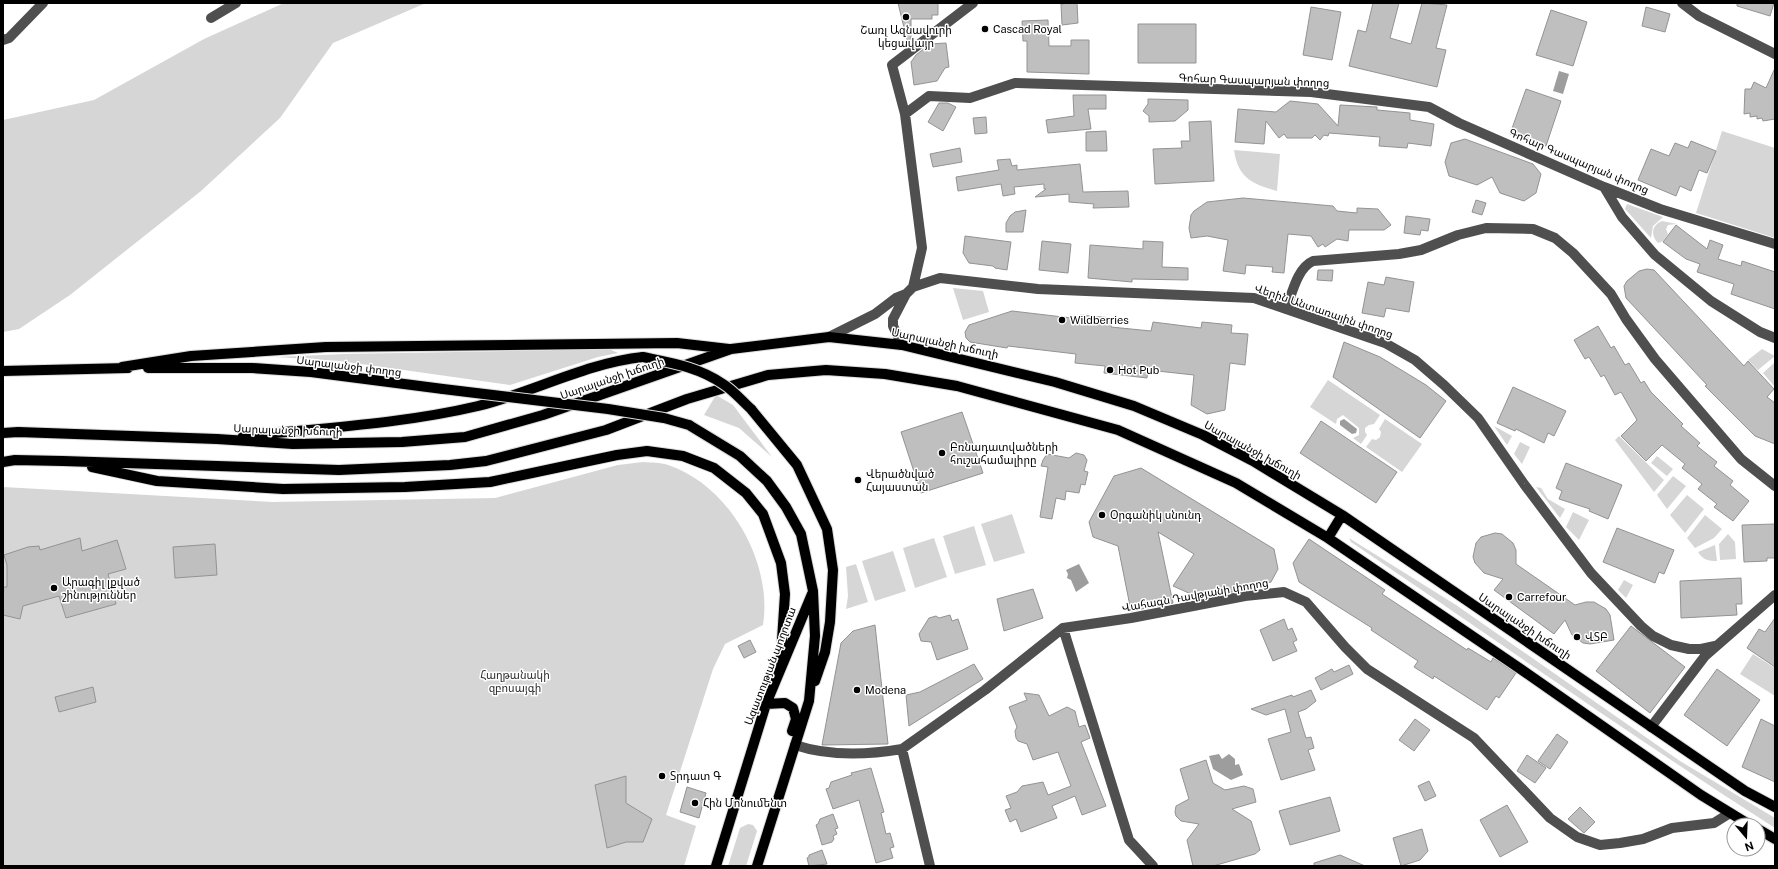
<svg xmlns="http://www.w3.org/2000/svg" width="1778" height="869" font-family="'Public Sans','Noto Sans Armenian',sans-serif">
<rect width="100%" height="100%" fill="#fff"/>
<path fill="#d6d6d6" d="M284,3H426L333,43L280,118L201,191L70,295L19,329L3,332V120L94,100L204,39Z
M1722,131L1775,148V238L1696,213Z
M1234,150L1280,154L1277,191C1252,184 1238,178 1234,150Z
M1627,204L1663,217L1653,226L1651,238L1625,209Z
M1662,221L1677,224L1668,225L1666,229L1668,234L1663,241L1658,243C1650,235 1652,225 1662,221Z
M953,288L983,291L989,312L963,320Z
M609,349L618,353L598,357L510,385L340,361L275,357L345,354Z
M1762,349L1775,356L1758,370L1748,360Z
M1775,362V387L1763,373Z
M1328,380L1380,415L1374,424L1369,425L1365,428V432L1367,435L1361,444L1353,438L1359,435V428L1343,415L1337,419L1336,424L1310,407Z
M716,395L733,405L772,457L739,428L704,415Z
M1385,419L1422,444L1402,472L1366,447L1372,439L1376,440L1380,437L1381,432L1379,429Z
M1494,426L1512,436L1507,445Z
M1619,436L1664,480L1654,492L1615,440Z
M1520,442L1530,447L1522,464L1514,454Z
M1657,456L1673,469L1667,476L1651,463Z
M643,462C651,463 660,462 668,465C729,485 773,562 763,625L725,644L713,669L666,815L696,826L684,866H3V487L272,502L495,498L618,465Z
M1673,476L1686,486L1667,509L1657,495Z
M1536,487L1541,488L1548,499L1565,509L1560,518Z
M1687,495L1704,509L1685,533L1670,515Z
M1573,512L1589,520L1579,540L1566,527Z
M1012,514L1025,553L994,562L981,524Z
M1705,515L1722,529L1714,538L1695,548L1687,538Z
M974,526L986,565L955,574L943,536Z
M1728,534L1735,542L1736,559L1720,560L1719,544Z
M934,538L947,577L915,588L903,548Z
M1349,538L1456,605L1680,761L1775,818V828C1631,736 1492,637 1351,542Z
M1715,545L1717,561C1708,561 1703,560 1698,552Z
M893,551L906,591L875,601L862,561Z
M856,564L868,602L846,609L848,596L846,567Z
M1624,580L1633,585L1626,598L1618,590Z
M1753,654L1775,668V696L1740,674Z
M748,824L753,825L757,831L746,866H728L740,828Z"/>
<path fill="#9d9d9d" d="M1559,71L1569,74L1563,94L1553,91Z
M1344,419L1357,429L1356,433L1352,434L1340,425V421Z
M1079,564L1089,583L1076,592L1071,580L1067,578L1068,574L1066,570Z
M1219,754L1222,759L1229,754L1235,759V765L1239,764L1243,775L1231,780L1213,769L1209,756Z"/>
<path fill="#bfbfbf" stroke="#939393" d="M898,3H938V15H932V19H911V39L907,40Z
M1070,3H1077L1078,23L1062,25L1061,4Z
M1373,3H1399L1390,38L1411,44L1422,3L1447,5L1436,48L1446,50L1437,87L1349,66L1358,30L1366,32Z
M1737,3H1774L1770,16L1737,6Z
M1311,7L1341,12L1332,60L1303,55Z
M1646,7L1670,14L1665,32L1642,26Z
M1551,10L1587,22L1573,66L1536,55Z
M1048,20L1049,46H1071V40H1089V74L1027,72V41H1023L1022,21Z
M1138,24H1196V63H1138Z
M946,43L949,67L945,68L937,81L914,85L911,62L916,55L930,44Z
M1775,68V119L1763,121L1762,118L1757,119V116L1750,117V113L1744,114L1745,89H1751L1754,82L1766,88Z
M1526,89L1561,101L1546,146L1510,134Z
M1073,95H1106V109H1088L1091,129L1048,133L1046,120L1074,116Z
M1148,99L1188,100V110L1175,121L1149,122V116L1143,111L1148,104Z
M1290,101L1318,104L1338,126L1340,105L1377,107V110L1410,113V120L1434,124L1431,146L1408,143L1407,148L1379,146L1380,137L1329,133L1328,136L1324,135L1320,140L1315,135L1312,138H1287L1284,134L1279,138L1266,121L1264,144L1235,142L1238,109L1276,112Z
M939,103H948L956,107L943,131L928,122Z
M986,117L987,133L975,134L973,118Z
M1211,121L1214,181L1155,184L1153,149L1182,148L1181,141H1190L1189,122Z
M1106,131L1107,151H1086V132Z
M1465,139L1533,164L1541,174L1536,193L1524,201L1500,193L1492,177L1477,185L1449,176L1445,162L1451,143Z
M1691,141L1716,151L1707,173L1699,170L1691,191L1680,186L1676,196L1638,180L1651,149L1669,156L1675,143L1688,148Z
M960,148L962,162L933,167L930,154Z
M1010,159L1012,166L1017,165V170L1080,164L1083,192L1128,191L1129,207L1093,208L1094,204L1069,202V194L1035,197L1046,189H1044V184L1014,187L1015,194L1003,196L1001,184L958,191L956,177L999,170L997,160Z
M1243,198L1333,206L1337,211L1357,213V208L1378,209L1391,225L1384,230H1349L1348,241L1337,239L1325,247L1323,244L1318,247L1311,236L1288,234L1284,273L1272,272L1273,267L1246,265L1245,274L1223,271L1228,240L1207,236L1191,238L1189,228L1191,215L1194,211L1207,202Z
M1476,200L1486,203L1482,215L1472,212Z
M1026,210L1023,232H1006V223L1010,216L1015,212Z
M1406,216L1430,219L1428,231L1421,230L1420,235L1404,233Z
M1676,225L1707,249L1710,240L1723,245L1718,259L1741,266L1742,261L1775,272V309L1731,294L1734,284L1697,272L1700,264L1686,259L1663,242Z
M965,236L1011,242L1007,270L995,268L993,266L969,263L963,253Z
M1042,241L1071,244L1068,273L1039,270Z
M1143,241L1163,242L1162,267L1188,268V280L1132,279V282L1088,278L1090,245L1143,249Z
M1647,269L1654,270L1744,366L1748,361L1774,389L1767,397L1775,403V444L1755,436L1705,386L1707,385L1626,298L1624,286L1627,281L1639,271Z
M1318,270H1333L1332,281L1317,280Z
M1386,277L1414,282L1409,312L1386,308L1384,317L1362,313L1368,282L1384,285Z
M1012,311L1080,319V315L1112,318L1111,327L1151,331L1153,322L1201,328L1202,322L1232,325L1231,333L1248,334L1245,365L1230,363L1225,410L1207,414L1191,405L1194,375L1148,370L1147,378L1104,373L1105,366L1075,363L1076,354L1008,346L1007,348L970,342L966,338L965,332L969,325Z
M1598,326L1611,348L1614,346L1625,365L1629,363L1641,383L1644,381L1651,392L1683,424L1681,426L1700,443L1697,446L1717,462L1714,466L1733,481L1730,485L1749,501L1733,521L1714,507L1717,504L1698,489L1702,484L1682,468L1685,464L1662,445L1646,461L1621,436L1637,420L1621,392L1615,395L1604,375L1601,377L1589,357L1585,359L1574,340Z
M1344,342L1380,357L1426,385L1446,401L1420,438L1333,377Z
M1513,387L1566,411L1554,436L1548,433L1544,443L1516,429L1515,431L1497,423Z
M962,412L983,473L921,493L901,432Z
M1321,421L1397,472L1376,503L1300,453Z
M1076,453L1084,455L1087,460L1084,471L1088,472L1085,485L1081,484L1079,493L1066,491L1065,500L1056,498L1052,519L1040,517L1048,467L1041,466L1043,460L1047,454L1069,458Z
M1566,463L1622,485L1608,519L1589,511L1590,509L1559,499L1562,491L1556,488Z
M1141,468L1274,549L1278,569L1271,582L1242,590L1200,598L1173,586L1194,554L1158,532L1173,603L1131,611L1118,546L1093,537L1089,522L1114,476Z
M1775,524V558H1767V561L1744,562L1742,525Z
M1617,528L1674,550L1664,574L1659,572L1655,583L1603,562Z
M1495,533L1502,534L1513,543L1516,550V564L1575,605L1586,602H1594L1606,609L1610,615L1614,640L1590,644L1583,643L1572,635L1565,620L1554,634L1494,590L1503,579L1484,573L1475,563L1473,557L1476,543L1481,537Z
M80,538L82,551L117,540L126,569L108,574L116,604L66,618L59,596L23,606L20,619L3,615V587H7V565L4,555L28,547L39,546L40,550Z
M1309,539L1385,590L1382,594L1467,650L1468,648L1491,662L1493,658L1516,673L1499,698L1496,696L1487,710L1434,676L1433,679L1414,667L1418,661L1371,630L1372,628L1299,582L1293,563Z
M215,544L217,575L175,578L173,547Z
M1741,578L1742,604H1736L1737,615L1681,618L1680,581Z
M1033,589L1043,618L1004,631L997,599Z
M950,615L952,621L958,619L968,649L937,660L931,642L921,641L919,634L929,618L936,616L939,618Z
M1775,618V667L1747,648L1759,629L1765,632Z
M1284,619L1288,630L1292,628L1297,640L1293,642L1297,651L1273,661L1260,630Z
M875,625L888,744L822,745L841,643L853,631Z
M1631,626L1685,667L1650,713L1596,671Z
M750,640L756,652L744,658L738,646Z
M974,664L983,679L909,726L906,695L920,692Z
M1349,665L1353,674L1321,690L1315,678L1332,669L1334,672Z
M1717,669L1760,700L1727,746L1684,715Z
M93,687L96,702L59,712L55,697Z
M1311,690L1316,701L1306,709L1298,712L1306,738L1311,737L1314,748L1308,750L1315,770L1281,780L1268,739L1291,732L1285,709L1266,715L1251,709L1292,695L1293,697Z
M1024,693L1039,695L1049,716L1067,707L1075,711L1079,727L1085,725L1090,738L1081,742L1106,806L1082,815L1075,796L1052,806L1057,818L1021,832L1016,819L1010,822L1005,810L1011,808L1006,796L1017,792L1022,786L1043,782L1048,795L1071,786L1058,752L1033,760L1027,744L1018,741L1016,738L1015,731L1017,727L1009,707L1027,700Z
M1415,719L1430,730L1414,751L1399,740Z
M1761,719L1775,726V782L1742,767Z
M1557,734L1568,742L1550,769L1538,761Z
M1527,755L1546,768L1535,783L1517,771Z
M1206,760L1213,783L1225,790L1244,786L1253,789L1256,802L1232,809L1251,821L1260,850L1255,854L1213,866H1193L1187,840L1199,824L1181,821L1176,816L1175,812L1176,806L1189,799L1180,769Z
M871,768L884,812L881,813L886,834L890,833L894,847L890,848L893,858L876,863L859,800L833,809L826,789L829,788L831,782L852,775L851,773Z
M626,776V803L652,819L643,842H626L607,848L595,785Z
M1429,781L1436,796L1425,801L1418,786Z
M687,787L706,793L699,818L680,812Z
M1330,797L1340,831L1290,845L1279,811Z
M1507,805L1528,842L1500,857L1480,820Z
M1580,807L1595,822L1584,833L1568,819Z
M833,814L838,828L835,829L837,834L833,836L834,839L832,842L822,845L816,825L818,824L820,819Z
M1422,829L1428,851L1420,860L1401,866L1393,838Z
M822,850L827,864L809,866L807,858L809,857V855Z
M1340,855L1365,866H1314V863Z"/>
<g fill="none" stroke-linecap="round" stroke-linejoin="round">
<g stroke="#dbdbdb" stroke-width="12">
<path id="major" d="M122,367L191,356L326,347L677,343L729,349
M148,368H252L311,372L443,389
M3,371L128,368
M751,409L797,465L827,529L833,570L830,622L825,652L815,681
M689,425L740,456L767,481L786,507L801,534L813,591L815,636L809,701L757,866
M3,433L18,432L217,439L293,444L402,442L465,437L543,415L731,349L829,337L902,345L1055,382L1134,406L1203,435L1253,461L1342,515L1745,791L1775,807
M243,436C321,428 402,424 478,406C534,392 586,363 643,357
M3,462L15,460L63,461L339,470L450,465L486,461L606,430L687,399L768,375L826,370L885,374L957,386L1118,430L1236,483L1328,538L1522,670L1701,795L1750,825
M92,467L157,481L283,489L405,487L490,482L617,455L647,451L683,456L714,468L746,493L763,514L781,563L785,594L780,670
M1328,538L1342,515
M766,704L785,703L793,708L796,719L792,731
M1758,829L1775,839
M716,866L766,704L812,594"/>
</g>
<path stroke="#4f4f4f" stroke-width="10" d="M1682,3L1699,16L1775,54
M211,18L236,3
M3,40L9,38L43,3
M905,114L929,96L970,98L1015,83L1311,92L1429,107L1459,123L1604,187L1660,209L1775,244
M1604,187L1622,217L1655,255L1711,301L1760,332L1775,338
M913,287L940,278L1038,289L1254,298L1385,343L1415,360L1444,385L1478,418L1524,484L1591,573L1641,626L1653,636L1671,645L1689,649H1701L1715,646
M1286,309C1292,294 1297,268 1313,261L1399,254L1421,250L1458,235L1486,228L1533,229L1555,238L1573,253L1611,294L1626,319L1655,359L1741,459L1775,486
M829,337L875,314L896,298L906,294
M902,345L893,326V319L906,294L913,287L922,248L905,114L892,65L973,3
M1063,628L1129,840L1153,866
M1651,727L1705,656L1775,595
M795,745C828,756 867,755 902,749L985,690L1063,628L1131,618L1245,596L1284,592L1306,602L1345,647L1367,669L1474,738L1550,818L1577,837L1600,845L1620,843L1643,839L1672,828L1714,823L1730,813
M902,749L930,866"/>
<use href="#major" stroke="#000" stroke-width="10"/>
<g stroke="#dbdbdb" stroke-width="12" stroke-linecap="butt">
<path id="major-bridge" d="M643,357C672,363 699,367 723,384C733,390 742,401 751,409
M443,389L608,409L664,418L689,425"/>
</g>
<use href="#major-bridge" stroke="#000" stroke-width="10"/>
</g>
<g fill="#000" stroke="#fff" stroke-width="1.5">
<circle cx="906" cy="17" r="4"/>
<circle cx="985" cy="29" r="4"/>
<circle cx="1062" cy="320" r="4"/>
<circle cx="1110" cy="370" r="4"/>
<circle cx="942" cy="453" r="4"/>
<circle cx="858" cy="480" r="4"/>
<circle cx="1102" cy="515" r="4"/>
<circle cx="54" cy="588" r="4"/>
<circle cx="1509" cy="597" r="4"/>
<circle cx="1577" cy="637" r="4"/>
<circle cx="857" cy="690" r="4"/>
<circle cx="662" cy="776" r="4"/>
<circle cx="695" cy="803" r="4"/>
</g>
<g text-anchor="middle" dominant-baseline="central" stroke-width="3" stroke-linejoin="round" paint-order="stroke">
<g font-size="11" fill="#000" stroke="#fff" text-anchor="start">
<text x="993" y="29">Cascad Royal</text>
<text x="906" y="30" text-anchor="middle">Շառլ Ազնավուրի<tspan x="906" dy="13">կեցավայր</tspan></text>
<text x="1070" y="320">Wildberries</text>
<text x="1118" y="370">Hot Pub</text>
<text x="950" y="447">Բռնադատվածների<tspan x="950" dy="13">հուշահամալիրը</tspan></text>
<text x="866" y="474">Վերածնված<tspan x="866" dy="13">Հայաստան</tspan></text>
<text x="1110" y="515">Օրգանիկ սնունդ</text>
<text x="62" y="582">Արագիլ լքված<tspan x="62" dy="13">շինություններ</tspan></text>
<text x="1517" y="597">Carrefour</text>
<text x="1585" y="637">ՎՏԲ</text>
<text x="865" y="690">Modena</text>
<text x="670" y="776">Տրդատ Գ</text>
<text x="703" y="803">Հին Մոնումենտ</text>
</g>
<g font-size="11" fill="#000" stroke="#fff">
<text transform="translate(1254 80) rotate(2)">Գոհար Գասպարյան փողոց</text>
<text transform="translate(1579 161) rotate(23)">Գոհար Գասպարյան փողոց</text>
<text transform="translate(1324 311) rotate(19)">Վերին Անտառային փողոց</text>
<text transform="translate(945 343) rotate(12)">Սարալանջի խճուղի</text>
<text transform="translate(349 366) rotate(7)">Սարալանջի փողոց</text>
<text transform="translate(612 378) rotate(-19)">Սարալանջի խճուղի</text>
<text transform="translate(288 430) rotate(2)">Սարալանջի խճուղի</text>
<text transform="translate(1253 450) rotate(29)">Սարալանջի խճուղի</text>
<text transform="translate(1195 595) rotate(-10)">Վահագն Դավթյանի փողոց</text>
<text transform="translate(1525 626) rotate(34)">Սարալանջի խճուղի</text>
<text transform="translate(770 666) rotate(-69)">Ազատության պողոտա</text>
</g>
<g font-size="11" fill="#2d2d2d" stroke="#fff">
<text x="515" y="675">Հաղթանակի<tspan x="515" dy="13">զբոսայգի</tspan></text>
</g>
</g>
<rect width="1778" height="869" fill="none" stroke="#000000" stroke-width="8"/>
<g transform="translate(1746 837) rotate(161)"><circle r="19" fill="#ffffff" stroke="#999999"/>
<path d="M0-3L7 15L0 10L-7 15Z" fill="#000000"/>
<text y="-6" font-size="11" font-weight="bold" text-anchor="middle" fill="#000000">N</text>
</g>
</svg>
